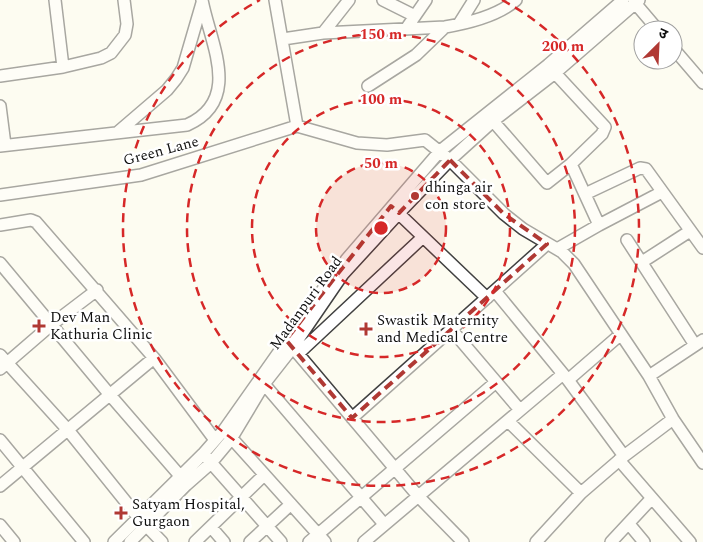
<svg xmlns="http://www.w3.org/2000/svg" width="703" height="542" font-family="Spectral,'Noto Sans Devanagari',serif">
<rect width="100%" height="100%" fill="#fdfcf1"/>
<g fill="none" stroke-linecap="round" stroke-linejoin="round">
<g stroke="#414141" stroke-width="14">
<path id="minor" d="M55,0L63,67
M275,0L297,126
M383,0L415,16
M634,0L635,3L658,30
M459,24L474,0
M406,29L426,0
M323,33L349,0
M283,39L323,33L445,27C469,23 498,16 516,0
M673,48L703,83
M0,76L63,67L101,58L111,53L125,35L127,24L124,0
M368,86L416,55L445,27
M0,106L5,145
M493,121L547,183L571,164L602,134L605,127L555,73
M297,126L357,143L387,145L425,140L450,160L504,214L523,229L562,252L574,264L649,376L673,419L703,463
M118,132L167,90L176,79L183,68L202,3
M0,146L187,125C243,100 210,43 202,0
M571,164L599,225
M585,194L640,168L646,169L703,248
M0,195L141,175L297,126
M394,209L487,298
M0,225L31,220L36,222L154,358L215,440
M627,240L695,345
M557,249L599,225L662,192
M346,260L440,151L548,65L623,0
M642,262L690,231
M0,263L110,395L181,477
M495,291L568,380L624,456
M451,329L520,410
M289,343L418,496L463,542
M299,353L423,237
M0,355L68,430L138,517L162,542
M0,369L51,325L97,290
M649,376L703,340
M259,380L264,384L384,524
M568,380L621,334
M352,418L547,244
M508,421L581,493
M227,433L325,542
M0,440L84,542
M206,457L281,542
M619,460L690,542
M0,486L154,358
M629,524L644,542
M0,525L14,542
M211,527L224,542
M114,542L203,454L224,430L324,288
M130,542L186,485L211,463L231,439L264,384L293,347L343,274L399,213L450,160L493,121L555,73L639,0
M195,542L264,475
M250,542L291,504
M309,542L496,382
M364,542L563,374
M536,542L581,493L624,456L673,419
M611,542L652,498"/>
</g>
<use href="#minor" stroke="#fff" stroke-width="11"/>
</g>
<path d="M0 0H703V542H0ZM450,160L504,214L547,244L352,418L286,340L391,206L399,213Z" fill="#fdfcf1" fill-opacity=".55" fill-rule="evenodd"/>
<path fill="none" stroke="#b03934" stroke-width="4" stroke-dasharray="10 6" stroke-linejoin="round" d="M450,160L504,214L547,244L352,418L286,340L391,206L399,213Z"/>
<circle cx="381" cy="228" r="65" fill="#d62828" fill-opacity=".12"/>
<g fill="none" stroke="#d62828" stroke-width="2.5" stroke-dasharray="9 6">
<circle cx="381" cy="228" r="65"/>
<circle cx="381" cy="228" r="129"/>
<circle cx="381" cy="228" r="194"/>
<path d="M502 0A258 258 0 1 1 260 0"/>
</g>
<g fill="#b03934" stroke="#fff" stroke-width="2">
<circle cx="415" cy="196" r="5"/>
<path d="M36.5 318.5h5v5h5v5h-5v5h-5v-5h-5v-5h5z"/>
<path d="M363.5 321.5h5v5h5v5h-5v5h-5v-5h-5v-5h5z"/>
<path d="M118.5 505.5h5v5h5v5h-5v5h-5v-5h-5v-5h5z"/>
</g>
<g text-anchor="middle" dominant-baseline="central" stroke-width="5" stroke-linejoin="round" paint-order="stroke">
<g font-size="15" fill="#0e0e0e" stroke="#fff">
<text transform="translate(161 151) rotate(-15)">Green Lane</text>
<text transform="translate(306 303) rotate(-54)">Madanpuri Road</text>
</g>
<g font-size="15" fill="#0e0e0e" stroke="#fff" text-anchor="start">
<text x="425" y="187">dhinga air<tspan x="425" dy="17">con store</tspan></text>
<text x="50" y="317">Dev Man<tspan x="50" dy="17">Kathuria Clinic</tspan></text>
<text x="377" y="320">Swastik Maternity<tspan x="377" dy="17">and Medical Centre</tspan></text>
<text x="132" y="504">Satyam Hospital,<tspan x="132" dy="17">Gurgaon</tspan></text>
</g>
</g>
<circle cx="381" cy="228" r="8" fill="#d62828" stroke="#fff" stroke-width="2.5"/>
<g font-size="15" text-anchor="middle" font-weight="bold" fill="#d62828" stroke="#fff" stroke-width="5" stroke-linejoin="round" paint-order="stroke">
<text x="381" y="39">150 m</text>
<text x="563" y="51">200 m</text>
<text x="381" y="104">100 m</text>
<text x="381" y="168">50 m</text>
</g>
<g transform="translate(658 45) rotate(24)"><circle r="24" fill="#ffffff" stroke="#9f9f9f"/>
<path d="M0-4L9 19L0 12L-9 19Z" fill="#b03934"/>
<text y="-8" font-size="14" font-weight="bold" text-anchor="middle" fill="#0e0e0e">उ</text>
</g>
</svg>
